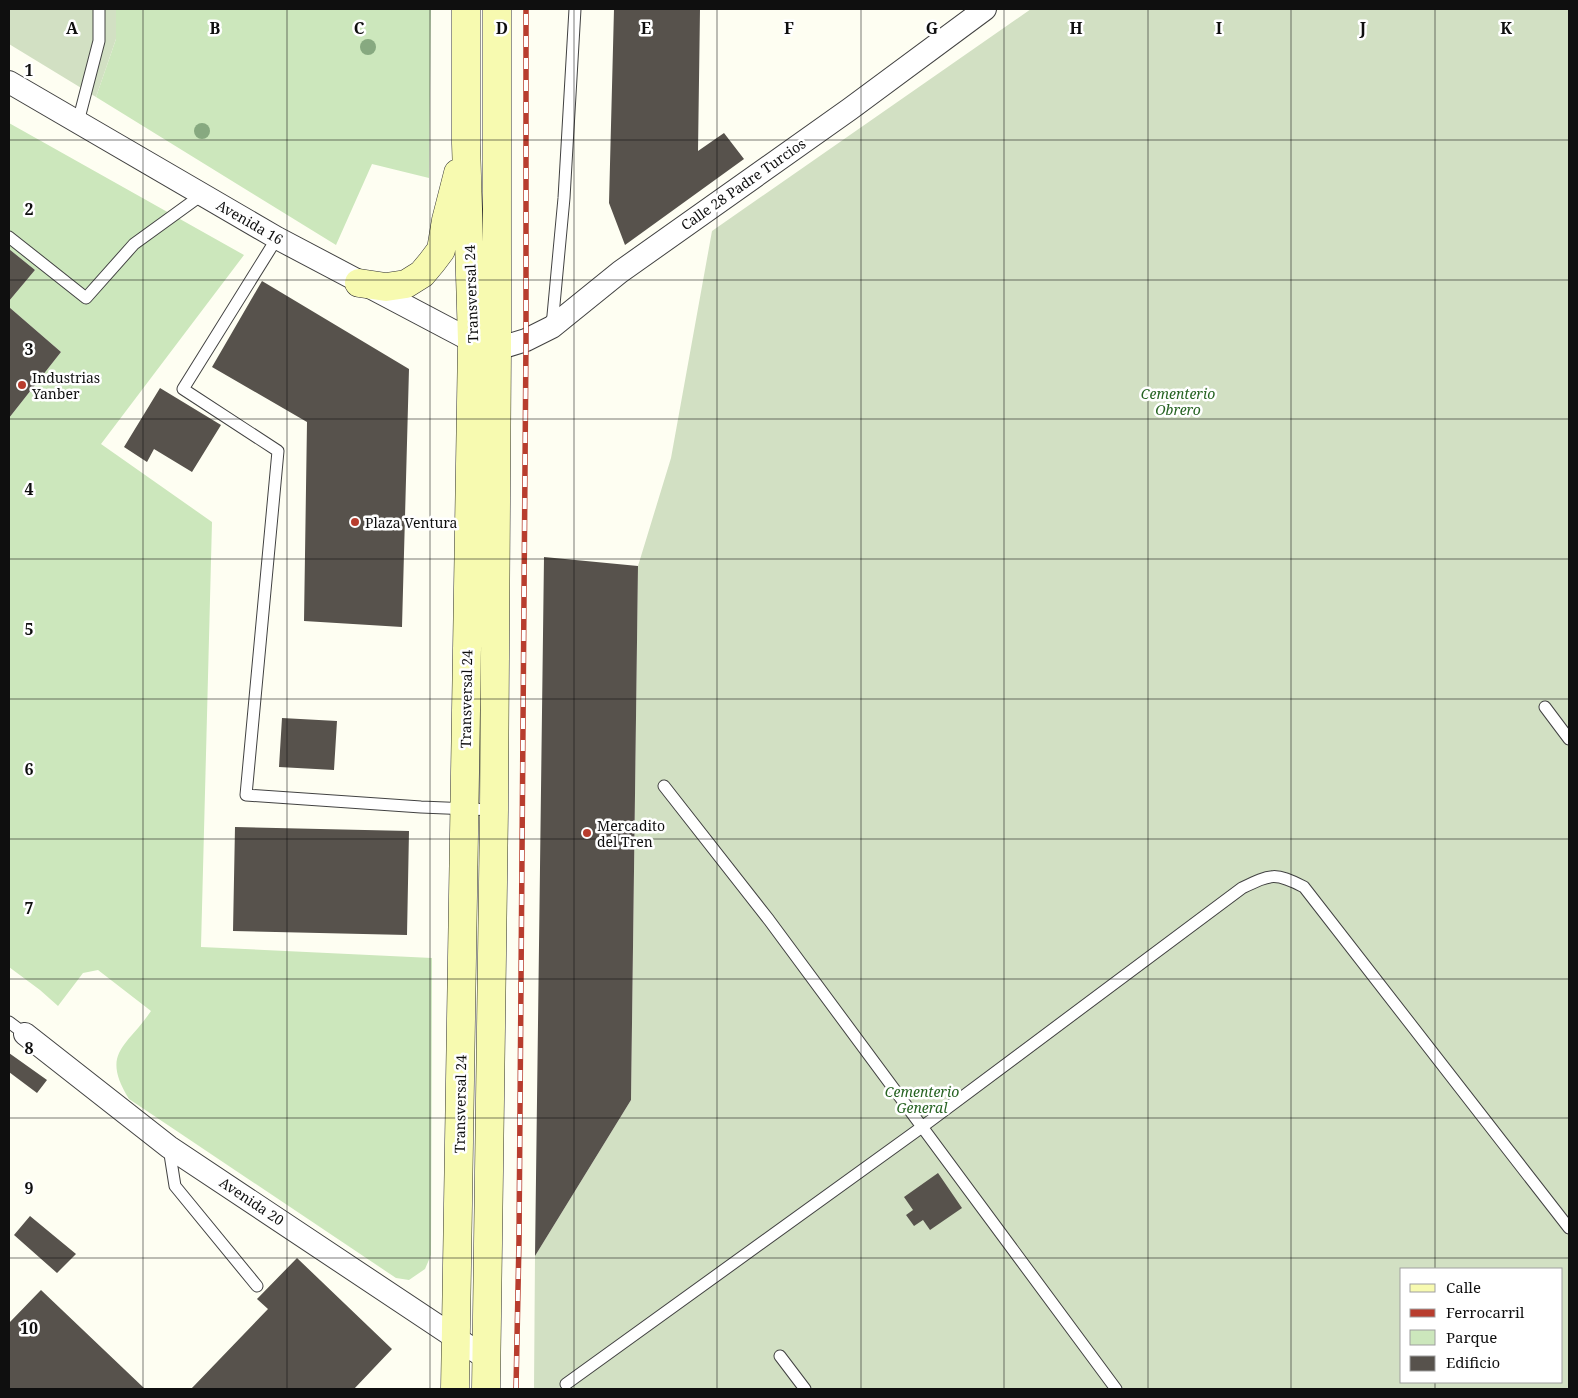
<svg xmlns="http://www.w3.org/2000/svg" width="1578" height="1398" font-family="'Noto Serif',serif">
<rect width="100%" height="100%" fill="#fefef2"/>
<path fill="#cce7bc" d="M116,9H431L429,178L372,164L336,245L96,97L116,39Z
M9,123L244,255L101,444L212,522L201,947L432,958L431,1255L425,1269L409,1280L396,1278L129,1099C100,1052 127,1047 151,1011L98,970L83,973L58,1006L40,990L9,967V418L61,352L9,307V301L35,270L9,249Z"/>
<path fill="#d2e0c3" fill-rule="evenodd" d="M9,9H116V39L96,97L9,44Z
M1031,9H1569V1389H534L535,1256L631,1100L638,566L671,458L712,231ZM1402,1269H1562V1382H1402Z"/>
<path fill="#57524c" d="M614,9H700L698,151L724,133L744,159L625,245L609,203Z
M9,249L35,270L9,301Z
M262,281L409,369L402,627L304,621L307,422L212,367Z
M9,307L61,352L9,418Z
M160,388L221,425L192,472L154,449L147,462L124,447Z
M544,557L638,566L631,1100L535,1256Z
M282,718L337,721L334,770L279,767Z
M235,827L409,831L407,935L233,931Z
M9,1053L47,1080L37,1093L9,1072Z
M938,1173L962,1208L930,1230L923,1220L914,1226L906,1215L913,1210L904,1197Z
M30,1216L76,1254L57,1273L14,1235Z
M297,1258L392,1349L354,1389H191L268,1309L257,1299Z
M41,1290L145,1389H9V1323Z"/>
<g fill="none" stroke-linecap="round" stroke-linejoin="round">
<g stroke="#424242" stroke-width="13">
<path id="service" d="M78,122L99,41V9
M9,237L86,298L134,244L203,194
M277,238L183,389L278,451L246,795L421,807L494,810
M552,326L564,198L575,9
M1545,707L1569,739
M664,786L769,920L1116,1389
M9,1022L25,1034
M169,1148L175,1186L257,1286
M780,1356L805,1389
M566,1384L922,1127L1242,888C1271,874 1275,872 1304,887L1569,1228"/>
</g>
<g stroke="#424242" stroke-width="24">
<path id="minor" d="M9,82L277,238L472,341L497,349L526,340L552,327L620,272L850,109L985,9
M25,1034L169,1147L486,1358"/>
</g>
<g stroke="#313131" stroke-width="29">
<path id="secondary" d="M359,283L386,287L406,284L422,274L432,262L441,250L446,220L458,173
M455,1389L472,341L466,143V9
M486,1389L494,810L497,349V9"/>
</g>
<use href="#service" stroke="#fff" stroke-width="11"/>
<use href="#minor" stroke="#fff" stroke-width="22"/>
<use href="#secondary" stroke="#f7fab0" stroke-width="28"/>
<g stroke="#b83d2e" stroke-width="5.5">
<path id="rail" d="M516,1389L519,1240L526,340V9"/>
</g>
<use href="#rail" stroke="#fff" stroke-width="4" stroke-dasharray="11" stroke-linecap="butt"/>
</g>
<g fill="#87a980">
<circle cx="368" cy="47" r="8"/>
<circle cx="202" cy="131" r="8"/>
</g>
<path fill="none" stroke="#0f0f0f" stroke-width="1" stroke-opacity="0.55" d="M143,9V1389M287,9V1389M430,9V1389M574,9V1389M717,9V1389M861,9V1389M1004,9V1389M1148,9V1389M1291,9V1389M1435,9V1269M9,140H1569M9,280H1569M9,419H1569M9,559H1569M9,699H1569M9,839H1569M9,979H1569M9,1118H1569M9,1258H1569M1435,1382V1389"/>
<g fill="#b83d2e" stroke="#fff" stroke-width="2">
<circle cx="22" cy="385" r="5"/>
<circle cx="355" cy="522" r="5"/>
<circle cx="587" cy="833" r="5"/>
</g>
<g text-anchor="middle" dominant-baseline="central" stroke-width="5" stroke-linejoin="round" paint-order="stroke">
<g font-size="14" fill="#0f0f0f" stroke="#fff">
<text transform="translate(743 184) rotate(-35)">Calle 28 Padre Turcios</text>
<text transform="translate(250 222) rotate(30)">Avenida 16</text>
<text transform="translate(471 294) rotate(-92)">Transversal 24</text>
<text transform="translate(466 699) rotate(-89)">Transversal 24</text>
<text transform="translate(460 1104) rotate(-89)">Transversal 24</text>
<text transform="translate(252 1201) rotate(34)">Avenida 20</text>
</g>
<g font-size="14" fill="#0f0f0f" stroke="#fff" text-anchor="start">
<text x="32" y="377">Industrias<tspan x="32" dy="16">Yanber</tspan></text>
<text x="365" y="522">Plaza Ventura</text>
<text x="597" y="825">Mercadito<tspan x="597" dy="16">del Tren</tspan></text>
</g>
<g font-size="14" font-style="italic" fill="#266322" stroke="#fff">
<text x="1178" y="393">Cementerio<tspan x="1178" dy="16">Obrero</tspan></text>
<text x="922" y="1091">Cementerio<tspan x="922" dy="16">General</tspan></text>
</g>
</g>
<g font-size="16" text-anchor="middle" font-weight="bold" fill="#0f0f0f" stroke="#fff" stroke-width="5" stroke-linejoin="round" paint-order="stroke">
<text x="72" y="34">A</text>
<text x="215" y="34">B</text>
<text x="359" y="34">C</text>
<text x="502" y="34">D</text>
<text x="646" y="34">E</text>
<text x="789" y="34">F</text>
<text x="932" y="34">G</text>
<text x="1076" y="34">H</text>
<text x="1219" y="34">I</text>
<text x="1363" y="34">J</text>
<text x="1506" y="34">K</text>
<text x="29" y="76">1</text>
<text x="29" y="215">2</text>
<text x="29" y="355">3</text>
<text x="29" y="495">4</text>
<text x="29" y="635">5</text>
<text x="29" y="775">6</text>
<text x="29" y="914">7</text>
<text x="29" y="1054">8</text>
<text x="29" y="1194">9</text>
<text x="29" y="1334">10</text>
</g>
<rect width="1578" height="1398" fill="none" stroke="#0f0f0f" stroke-width="20"/>
<rect x="1400" y="1268" width="162" height="115" fill="#ffffff" stroke="#9f9f9f"/>
<rect x="1410" y="1284" width="25" height="8" fill="#f7fab0" stroke="#9f9f9f"/>
<text x="1446" y="1293" font-size="15" fill="#0f0f0f">Calle</text>
<rect x="1410" y="1309" width="25" height="8" fill="#b83d2e" stroke="#9f9f9f"/>
<text x="1446" y="1318" font-size="15" fill="#0f0f0f">Ferrocarril</text>
<rect x="1410" y="1330" width="25" height="15" fill="#cce7bc" stroke="#9f9f9f"/>
<text x="1446" y="1343" font-size="15" fill="#0f0f0f">Parque</text>
<rect x="1410" y="1356" width="25" height="15" fill="#57524c" stroke="#9f9f9f"/>
<text x="1446" y="1368" font-size="15" fill="#0f0f0f">Edificio</text>
</svg>
